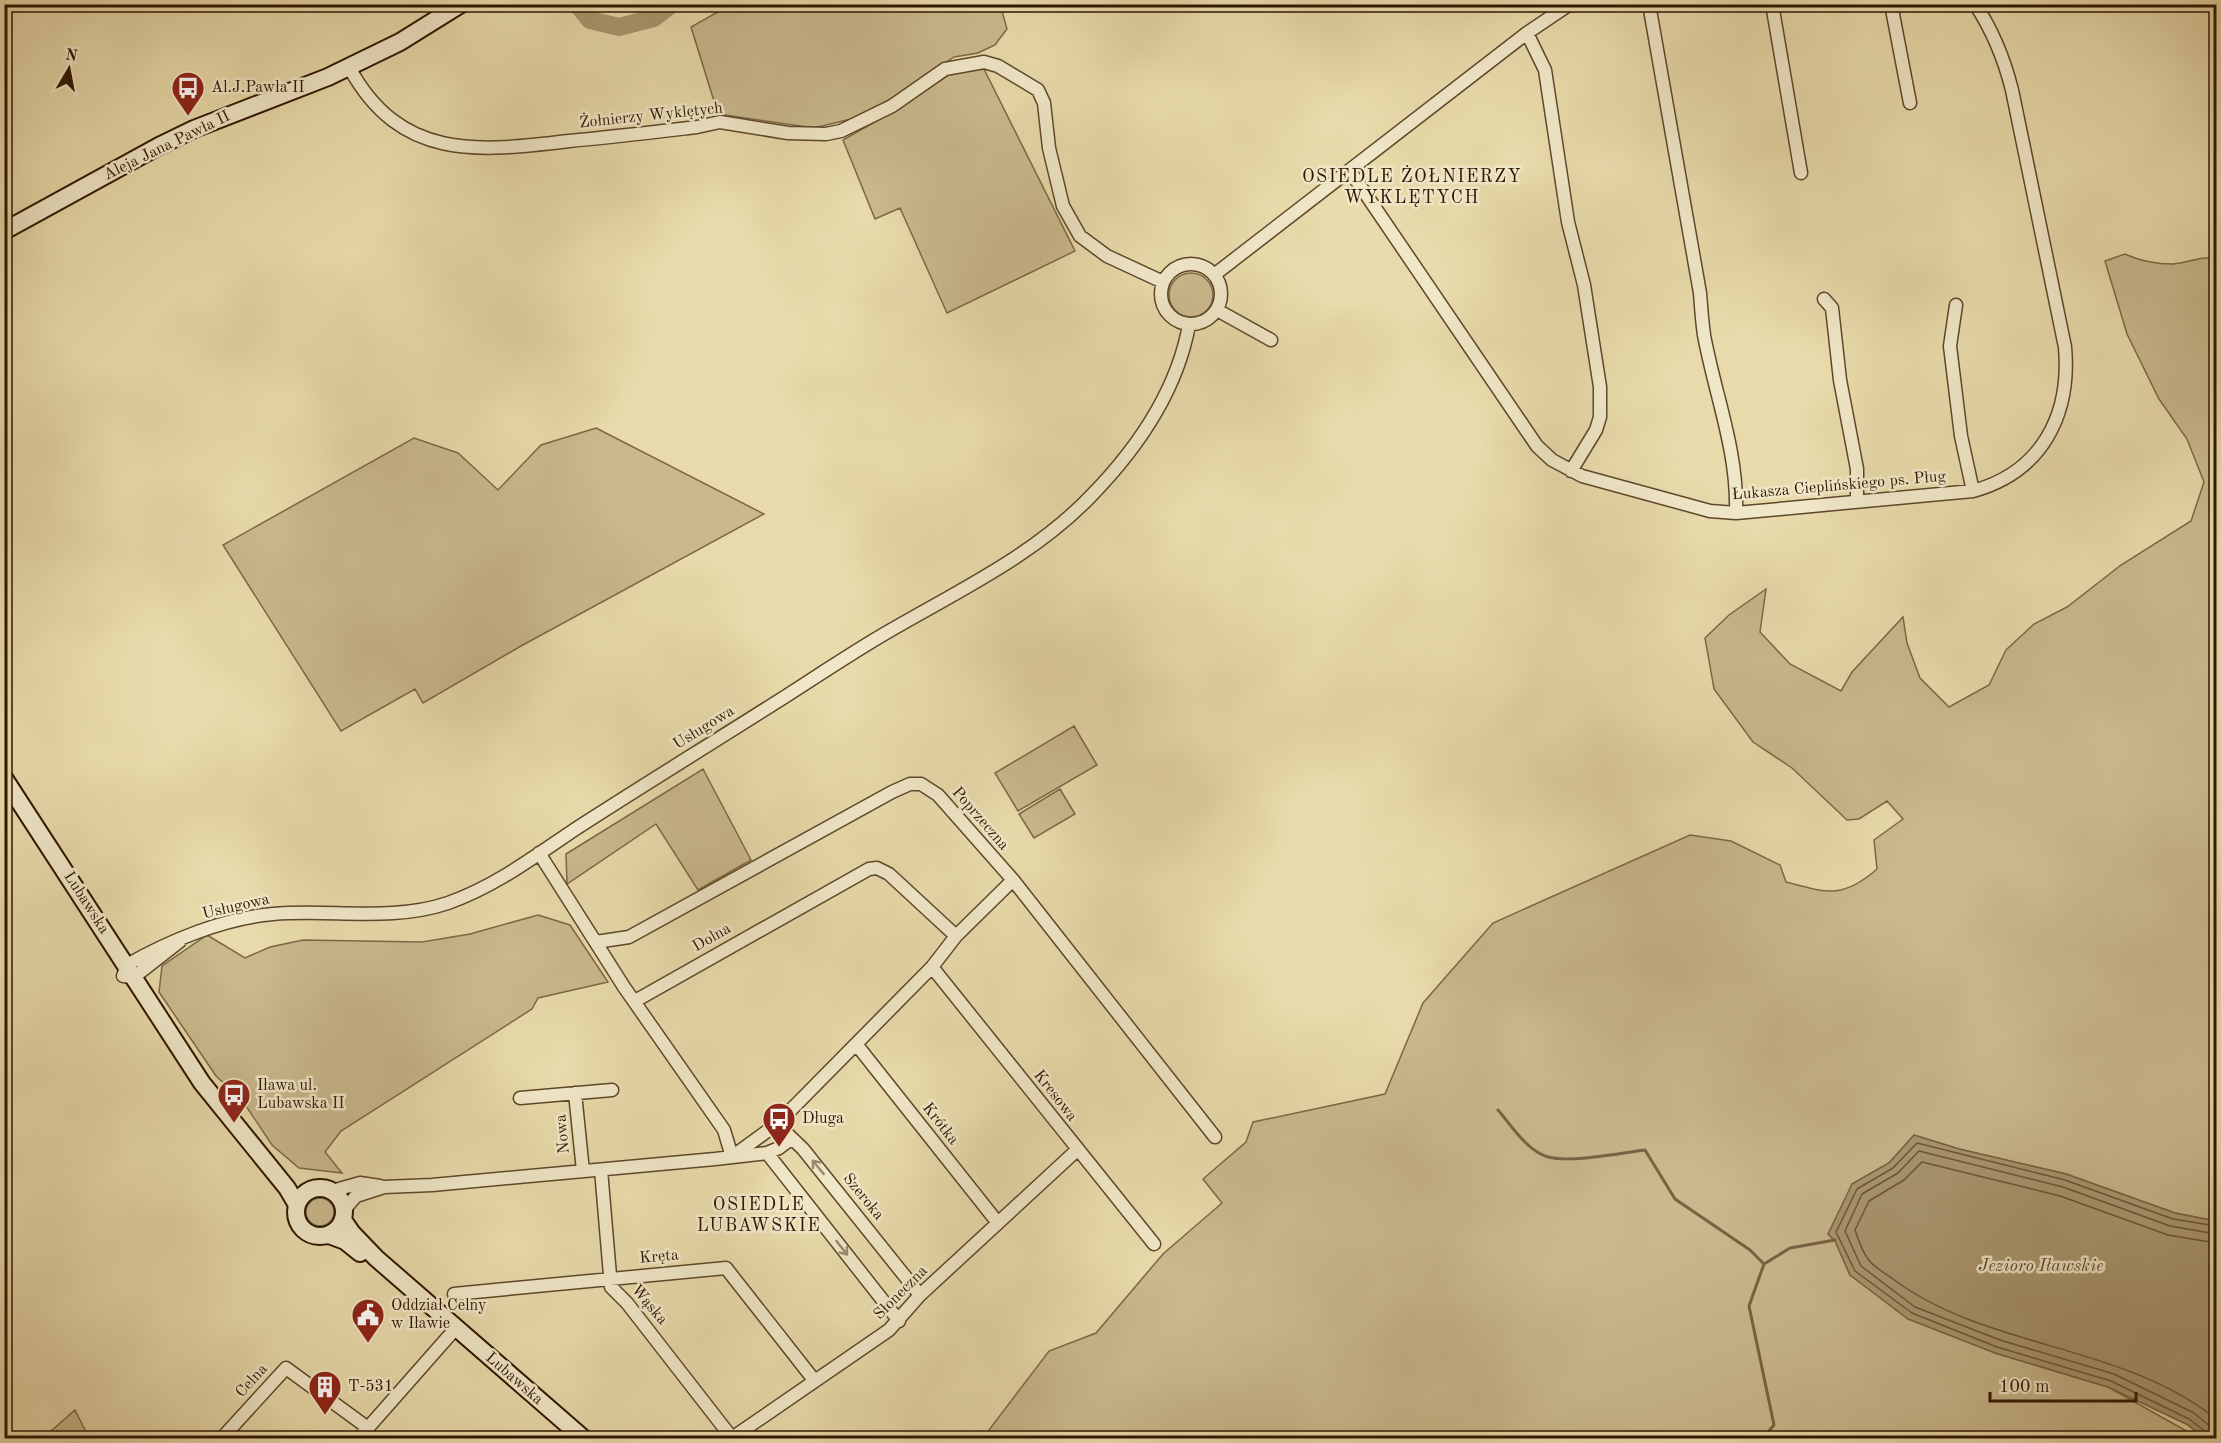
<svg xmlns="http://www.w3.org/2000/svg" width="2221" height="1443" font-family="'Old Standard TT',serif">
<rect width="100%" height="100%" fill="#e8daaa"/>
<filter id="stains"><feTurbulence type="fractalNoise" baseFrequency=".00333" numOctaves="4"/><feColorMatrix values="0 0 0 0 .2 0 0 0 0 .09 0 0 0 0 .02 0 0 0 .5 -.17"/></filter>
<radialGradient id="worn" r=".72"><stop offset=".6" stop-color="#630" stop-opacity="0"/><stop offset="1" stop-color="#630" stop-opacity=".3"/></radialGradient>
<path fill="#c9b98d" stroke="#7c6846" stroke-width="1.5" d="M1000,4L1007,29L995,45L978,53L954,57L891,99L851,119L814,128L718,114L691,27L730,5Z
M983,67L1075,251L947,313L900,208L875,219L843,140L894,111L956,70Z
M2125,254C2140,261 2156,264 2173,264C2189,263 2201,255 2216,259V1221L2175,1213L2066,1174L1959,1149L1914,1135L1889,1163L1852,1184L1835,1240L1850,1275L1995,1353L2108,1387L2199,1438H983L1049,1351L1096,1333L1163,1254L1222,1203L1203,1179L1246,1142L1253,1122L1385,1094L1423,1003L1493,923L1690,835L1731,841L1780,865L1786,882C1827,893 1843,899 1877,869L1874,840L1903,819L1887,801L1859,819L1847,820L1792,768L1753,742L1714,689L1705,638L1729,615L1766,589L1760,632L1790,664L1841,691L1852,672L1903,617L1907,643L1920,678L1949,707L1989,685L2006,650L2034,624L2067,607L2121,565L2191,521L2204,482L2187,439L2159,399L2127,334L2105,261Z
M1169 295a22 22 0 1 1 44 0a22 22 0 1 1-44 0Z
M596,428L764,514L521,646L423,703L415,689L341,731L223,545L414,438L458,453L498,490L541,445Z
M1074,726L1097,765L1018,811L995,773Z
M703,769L751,860L698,890L656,824L567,884L566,854Z
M1060,789L1075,814L1034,838L1019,814Z
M538,915L570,925L608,982L538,998L532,1009L341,1131L325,1152L342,1173L299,1168L272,1145L242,1100L216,1076L159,992L162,966L207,935L245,958L270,947L303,940L422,942L470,934Z
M306 1212a14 14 0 1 1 28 0a14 14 0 1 1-28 0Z
M75,1410L89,1438H43Z"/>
<path fill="#a99770" stroke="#786343" stroke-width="1.5" d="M1914,1135L1959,1149L2066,1174L2175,1213L2216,1221V1438H2205L2186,1424L2108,1387L1995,1353L1908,1319L1850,1275L1835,1241L1828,1234L1852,1184L1889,1163Z"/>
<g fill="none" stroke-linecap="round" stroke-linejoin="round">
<path stroke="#6c5638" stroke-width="1.5" d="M2216,1243L2168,1235L2060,1196L1922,1162L1904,1180L1869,1201L1855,1230C1858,1239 1862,1251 1868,1259C1873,1267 1885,1273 1893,1279C1986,1349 2124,1344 2216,1419
M2207,1438L2206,1432L2189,1419L2111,1381L1997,1347L1912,1313L1855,1271L1836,1232L1857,1189L1893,1168L1917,1143L2065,1180L2173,1219L2216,1226
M2215,1438L2212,1428L2194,1413L2114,1374L2000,1340L1915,1307L1861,1266L1845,1231L1862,1194L1898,1173L1919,1151L2063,1187L2170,1226L2216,1234"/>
<path stroke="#786343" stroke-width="3" d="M1498,1110C1511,1125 1527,1151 1548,1157C1570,1163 1622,1153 1645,1150L1675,1199L1750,1250L1764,1264L1790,1248L1835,1240
M1763,1438L1774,1425L1749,1306L1764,1264"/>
<path stroke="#a99770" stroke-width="18" d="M577,4L590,20L619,27L654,18L672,4"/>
<g stroke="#5d472a" stroke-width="15">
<path id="minor" d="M1649,4L1700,293C1701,307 1702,321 1704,335C1715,395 1738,451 1736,513
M1772,4L1801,173
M1891,4L1910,103
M1527,33L1545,70L1568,222L1584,285L1600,387V417L1596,430L1571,471
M349,67C400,161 477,152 569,141C612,137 654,132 697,127L720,122L788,133L826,134L841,131L892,106L945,69L984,62L998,66L1038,90L1044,103L1049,148L1063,206L1080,236L1107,256L1163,282
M1350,171L1537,446L1552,460L1582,476L1710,511L1736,513L1973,491C2042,472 2071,415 2065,347L2012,90C2004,58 1993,31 1975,4
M1161 294a30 30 0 1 1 60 0a30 30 0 1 1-60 0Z
M1214,275L1527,33L1570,4
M1824,299L1832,308L1840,380L1857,469V502
M1956,305L1950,346L1961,436L1973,491
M1217,310L1271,340
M539,853L624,987L724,1130L732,1157
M180,941L134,977L123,976L127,965C169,941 224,918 273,914C331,909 392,922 448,903C496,886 535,856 577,828C642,786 709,745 775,703C813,679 851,653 891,630C960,590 1034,555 1090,497C1137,449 1177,391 1189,325
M596,942L629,937L892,792L910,784H921L938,795L1013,880L1215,1137
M932,967L1154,1244
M635,1001L869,869L877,868L889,874L956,936
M856,1044L998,1223
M575,1093L583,1171
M520,1098L612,1090
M777,1124L803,1149L920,1295
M767,1153L899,1321
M733,1156L777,1124L932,967L956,936L1013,880
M601,1170L611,1287L627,1303L732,1438
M332,1191L360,1183L380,1186
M344,1210L356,1196L384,1187L432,1185L715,1159L767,1153L779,1148L791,1139
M454,1294L726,1268L814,1380
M222,1438L286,1368L368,1428
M359,1438L456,1328
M732,1438L889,1330L920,1295L1077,1150"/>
</g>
<g stroke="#2f1600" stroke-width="20">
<path id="secondary" d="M4,231L159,146L194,129L328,77L400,42L461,4
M4,778L202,1083L287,1188L297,1205
M296 1212a24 24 0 1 1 48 0a24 24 0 1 1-48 0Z
M343,1220L352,1233L376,1258L583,1438
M329,1235L345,1241L360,1253"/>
</g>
<use href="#minor" stroke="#f0e7c8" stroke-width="12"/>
<use href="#secondary" stroke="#f0e7c8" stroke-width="16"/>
</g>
<defs><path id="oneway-shaft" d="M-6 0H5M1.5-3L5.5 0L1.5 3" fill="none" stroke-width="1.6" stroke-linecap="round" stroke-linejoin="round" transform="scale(1.5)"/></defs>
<g stroke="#99896e">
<use href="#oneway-shaft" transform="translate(818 1167) rotate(-129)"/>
<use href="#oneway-shaft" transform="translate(842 1248) rotate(52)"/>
</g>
<defs>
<g id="bus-pin" transform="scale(1.725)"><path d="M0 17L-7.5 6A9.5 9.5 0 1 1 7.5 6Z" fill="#8f2418" stroke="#f0e7c8"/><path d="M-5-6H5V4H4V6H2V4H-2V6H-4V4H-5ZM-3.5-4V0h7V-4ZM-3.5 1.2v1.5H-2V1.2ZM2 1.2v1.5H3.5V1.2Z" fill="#fff"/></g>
<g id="civic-pin" transform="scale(1.725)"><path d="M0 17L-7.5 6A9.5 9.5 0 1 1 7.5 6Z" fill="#8f2418" stroke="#f0e7c8"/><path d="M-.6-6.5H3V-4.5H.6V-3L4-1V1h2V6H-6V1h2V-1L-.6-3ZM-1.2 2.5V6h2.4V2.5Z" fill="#fff"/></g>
<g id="building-pin" transform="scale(1.725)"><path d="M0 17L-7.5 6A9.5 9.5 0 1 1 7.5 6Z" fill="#8f2418" stroke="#f0e7c8"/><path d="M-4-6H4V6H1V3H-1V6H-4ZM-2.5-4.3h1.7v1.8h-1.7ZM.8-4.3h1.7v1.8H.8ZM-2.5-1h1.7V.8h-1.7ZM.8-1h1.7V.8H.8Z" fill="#fff"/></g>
</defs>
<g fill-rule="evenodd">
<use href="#bus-pin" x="188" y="88"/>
<use href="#bus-pin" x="234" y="1095"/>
<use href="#bus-pin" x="779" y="1119"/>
<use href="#civic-pin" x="368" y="1315"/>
<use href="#building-pin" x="325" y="1387"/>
</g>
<g text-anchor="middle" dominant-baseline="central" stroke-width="5" stroke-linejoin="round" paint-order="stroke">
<g font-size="16" fill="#2f1600" stroke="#f0e7c8" text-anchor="start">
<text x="211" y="88">Al.J.Pawła II</text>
<text x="257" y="1086">Iława ul.<tspan x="257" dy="18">Lubawska II</tspan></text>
<text x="802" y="1119">Długa</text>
<text x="391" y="1306">Oddział Celny<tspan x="391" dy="18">w Iławie</tspan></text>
<text x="348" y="1387">T-531</text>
</g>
<g font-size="16" fill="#2f1600" stroke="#f0e7c8">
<text transform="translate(651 116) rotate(-6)">Żołnierzy Wyklętych</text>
<text transform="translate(167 146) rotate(-26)">Aleja Jana Pawła II</text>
<text transform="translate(1839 486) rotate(-5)">Łukasza Cieplińskiego ps. Pług</text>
<text transform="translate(704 728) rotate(-32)">Usługowa</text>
<text transform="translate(980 819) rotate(49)">Poprzeczna</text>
<text transform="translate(86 903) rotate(57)">Lubawska</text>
<text transform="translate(236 907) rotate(-13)">Usługowa</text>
<text transform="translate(712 938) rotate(-30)">Dolna</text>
<text transform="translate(1055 1096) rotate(52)">Kresowa</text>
<text transform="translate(940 1124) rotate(52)">Krótka</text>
<text transform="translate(563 1134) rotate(-95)">Nowa</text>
<text transform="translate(863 1197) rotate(51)">Szeroka</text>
<text transform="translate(659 1257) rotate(-5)">Kręta</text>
<text transform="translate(901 1293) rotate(-45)">Słoneczna</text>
<text transform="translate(649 1305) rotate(50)">Wąska</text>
<text transform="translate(514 1379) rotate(41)">Lubawska</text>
<text transform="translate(252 1381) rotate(-48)">Celna</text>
</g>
<g font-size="18" letter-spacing="1.5" fill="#2f1600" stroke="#f0e7c8">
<text x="1412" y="177">OSIEDLE ŻOŁNIERZY<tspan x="1412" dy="21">WYKLĘTYCH</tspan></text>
<text x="759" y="1205">OSIEDLE<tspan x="759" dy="21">LUBAWSKIE</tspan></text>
</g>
<g font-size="18" font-style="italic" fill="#604a2d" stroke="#f0e7c8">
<text x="2041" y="1266">Jezioro Iławskie</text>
</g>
</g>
<rect width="2221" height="1443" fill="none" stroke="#e8daaa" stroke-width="24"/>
<rect x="6" y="6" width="2209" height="1431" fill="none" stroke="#2f1600" stroke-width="3"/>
<rect x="12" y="12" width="2197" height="1419" fill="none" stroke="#2f1600" stroke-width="1.5"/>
<g transform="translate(69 69) rotate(10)" stroke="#f0e7c8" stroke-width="4.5" paint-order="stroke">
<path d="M0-4.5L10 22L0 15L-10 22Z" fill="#2f1600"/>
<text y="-9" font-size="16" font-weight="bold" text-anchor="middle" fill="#2f1600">N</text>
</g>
<path d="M1990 1392v9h146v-9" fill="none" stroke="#2f1600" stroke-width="3"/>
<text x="1999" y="1392" font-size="18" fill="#2f1600" stroke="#f0e7c8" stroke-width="4.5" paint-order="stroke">100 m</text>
<rect width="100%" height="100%" filter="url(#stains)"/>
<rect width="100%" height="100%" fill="url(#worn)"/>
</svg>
